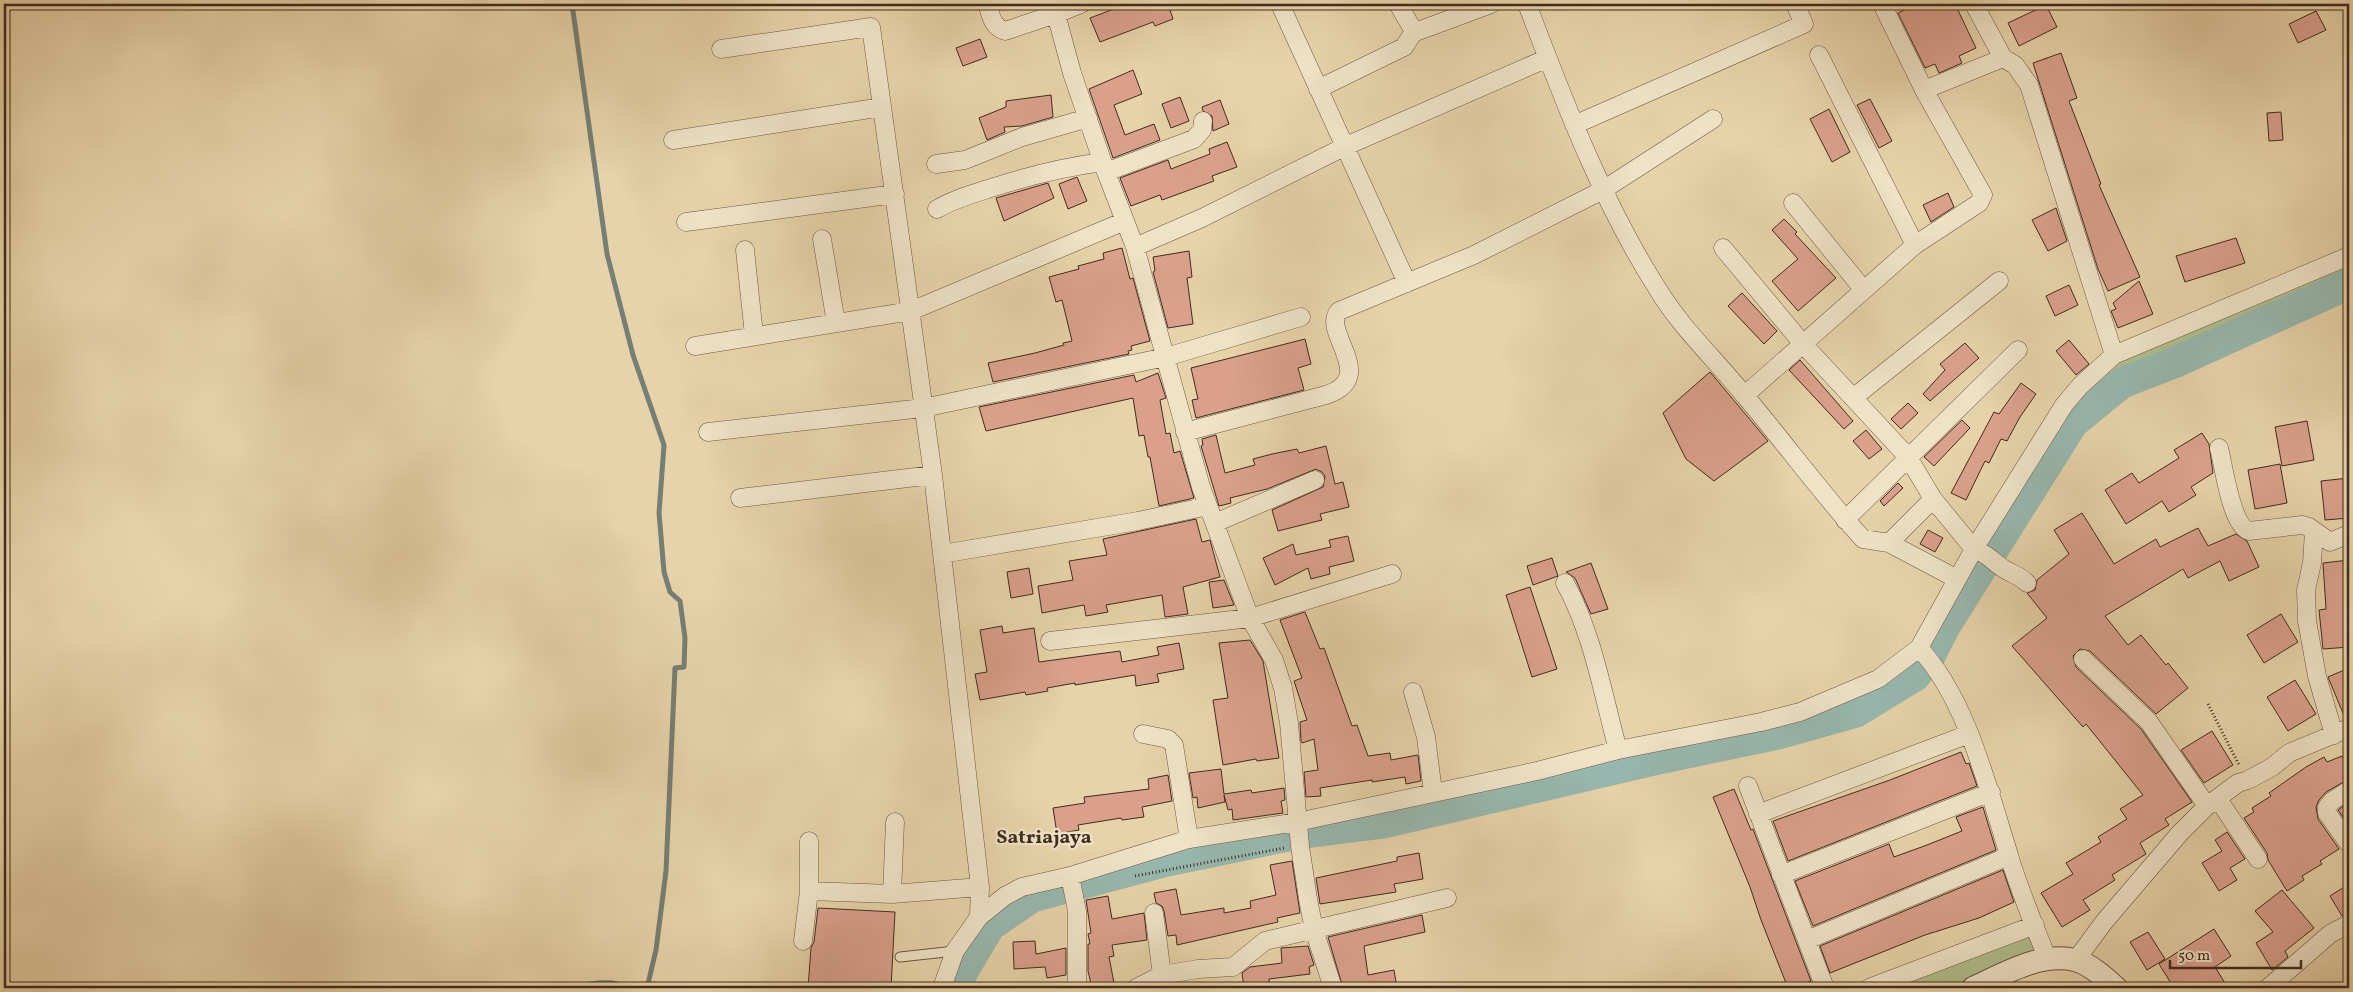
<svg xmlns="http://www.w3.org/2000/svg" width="2353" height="992" font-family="Vollkorn,serif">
<rect width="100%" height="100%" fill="#e7d3a9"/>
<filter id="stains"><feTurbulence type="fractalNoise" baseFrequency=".004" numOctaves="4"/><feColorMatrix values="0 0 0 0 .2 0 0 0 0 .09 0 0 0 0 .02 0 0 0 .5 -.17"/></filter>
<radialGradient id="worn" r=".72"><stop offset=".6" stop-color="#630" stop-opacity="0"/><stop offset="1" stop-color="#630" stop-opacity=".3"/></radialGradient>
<path fill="#b0be8c" stroke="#787456" d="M2349,256V284L2176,362L2122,383L2073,423L1944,628L1929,658L1915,676L1856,712L1778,734L1663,758L1384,823L1298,834L1167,861L1032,897L990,926L963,971L957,988H942L955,951L1005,896L1189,839L1800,712L1919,648L2097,369Z
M2035,925L2047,958L1973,988H1869Z"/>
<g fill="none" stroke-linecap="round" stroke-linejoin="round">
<path stroke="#757f75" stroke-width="5" d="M572,4L607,254L633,355L664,445L659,513L664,572L670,592L680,601L685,638L684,667L675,668L666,871L656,950L647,988
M568,988C586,985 611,978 629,988"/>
<path stroke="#97b7ae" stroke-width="31" d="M957,988L963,971L990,926L1032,897L1167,861L1298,834L1384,823L1663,758L1778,734L1856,712L1915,676L1929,658L1944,628L2073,423L2122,383L2176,362L2349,284"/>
</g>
<path fill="#daa08c" stroke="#412b1f" d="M1127,4H1168L1173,19L1155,26L1153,22L1100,42L1090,18Z
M1917,4H1955L1976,48L1959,56L1962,63L1939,73L1935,64L1925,68L1898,13Z
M2046,5L2057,27L2019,46L2008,23Z
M2316,11L2326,30L2298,43L2289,24Z
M980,39L987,57L963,66L956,48Z
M2061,53L2077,98L2069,101L2101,184L2099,185L2140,277L2108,291L2098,269L2033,63Z
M1133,70L1142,94L1114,105L1125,135L1154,124L1160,140L1113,158L1089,89Z
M1051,95L1053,117L1022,126L1004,127L1005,132L987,140L979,118L1006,107V101Z
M1180,97L1189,121L1171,128L1162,104Z
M1870,99L1892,141L1879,148L1857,105Z
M1220,100L1229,124L1213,131L1212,116L1203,111L1202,107Z
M1829,109L1850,152L1832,162L1810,119Z
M2281,112L2283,140L2269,141L2267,113Z
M1227,142L1237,167L1212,176L1214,181L1162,200L1160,195L1131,206L1120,178L1168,160L1171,169L1210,154L1209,149Z
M1077,177L1087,201L1068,209L1059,184Z
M1048,183L1054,198L1004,221L996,198Z
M1948,193L1954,207L1931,222L1923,205Z
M2056,208L2067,241L2048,251L2032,220Z
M1784,219L1797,232L1795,234L1836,278L1798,311L1772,281L1798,259L1772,230Z
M2236,238L2245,263L2185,282L2176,256Z
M1122,248L1130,279L1133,278L1150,341L1131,346L1132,350L1128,351L1129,354L993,382L988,363L1035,353L1064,345L1063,343L1072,341L1062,300L1056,302L1049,277L1079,269L1078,266L1104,259L1103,253Z
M1189,251L1192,277L1187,278L1193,324L1168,328L1153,272L1155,271L1153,257Z
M2139,281L2153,314L2118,328L2111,311L2116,309L2113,303Z
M2069,285L2078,305L2055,316L2046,296Z
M1742,293L1777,331L1764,344L1728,306Z
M1305,339L1311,364L1298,368L1304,390L1196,418L1192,400L1198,399L1191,368Z
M2069,340L2089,364L2076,375L2056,351Z
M1965,343L1979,358L1930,401L1923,394L1945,370L1940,364Z
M1800,360L1853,421L1844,429L1789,370Z
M1710,372L1768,441L1714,481L1686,459L1663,413Z
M1158,373L1166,398L1160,400L1166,434L1170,433L1174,453L1180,451L1194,498L1159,506L1150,457H1148L1144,435L1139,436L1133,398L986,431L979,407L1134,375L1136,382Z
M2021,383L2036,394L2020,417L2007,441L2001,439L1989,463L1985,461L1966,500L1951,493L1994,412L1999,414Z
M1908,403L1918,413L1901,429L1891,419Z
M1962,420L1970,428L1934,466L1924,457Z
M2307,421L2314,460L2282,466L2275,427Z
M1866,430L1882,449L1869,459L1853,441Z
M2202,433L2209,444L2213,473L2191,487L2196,495L2169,512L2162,501L2126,524L2105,490L2132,473L2139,483L2179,458L2174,450Z
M1216,435L1225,473L1255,465L1253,459L1272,454L1297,449L1299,453L1326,446L1335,484L1343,482L1349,507L1320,514L1322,520L1278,531L1272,510L1323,487L1325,476L1322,472L1316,469L1267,489L1230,498L1231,503L1219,506L1201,446L1203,445L1202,439Z
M2280,464L2287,503L2255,509L2248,470Z
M2349,478V518L2325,520L2321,481Z
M1898,483L1903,488L1884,506L1880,501Z
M2082,513L2114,564L2156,539L2160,547L2198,528L2208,546L2236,534L2247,541L2259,567L2229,581L2220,561L2188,578L2183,569L2105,616L2128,645L2141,635L2166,665L2168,663L2188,688L2156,714L2090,651L2080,649L2073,656L2076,667L2141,729L2192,802L2165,819L2169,825L2140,843L2146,854L2112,875L2115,880L2083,900L2090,910L2062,927L2041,893L2073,874L2066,863L2101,842L2098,837L2127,819L2120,809L2143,795L2086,724L2083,727L2012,646L2047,618L2027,593L2035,590L2037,580L2069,554L2054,530Z
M1196,519L1202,542L1210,540L1220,577L1183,587L1188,614L1165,617L1162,595L1106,605L1108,612L1086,616L1084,605L1042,613L1038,586L1073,580L1069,561L1107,555L1103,539Z
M1928,530L1943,538L1935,552L1920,544Z
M1348,536L1354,561L1329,567L1330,574L1311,579L1308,568L1275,585L1263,558L1293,544L1296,555L1331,547L1329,540Z
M1552,558L1558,576L1533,585L1527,566Z
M2349,560V647L2323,649L2319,610L2326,609L2323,563Z
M1591,563L1608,609L1591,614L1575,578L1566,572Z
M1029,568L1033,594L1011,598L1007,572Z
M1224,580L1234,605L1213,608L1209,582Z
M1530,587L1557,669L1532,677L1506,595Z
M1305,612L1320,649L1324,648L1352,726L1357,725L1368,756L1390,753L1391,760L1418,755L1421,781L1406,784L1405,777L1372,782V780L1320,788L1321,796L1306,797L1304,772L1318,770L1314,739L1302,743L1301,741L1300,722L1307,720L1294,681L1302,678L1280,620Z
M2281,614L2298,642L2264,663L2247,635Z
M1002,626L1003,633L1034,628L1039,662L1120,651L1122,662L1159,655L1157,647L1179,643L1184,669L1157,674L1159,682L1136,686L1135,675L1075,685V683L1047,688L1048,691L1026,695L1025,692L980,700L975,674L987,672L980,630Z
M1250,640L1263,661L1279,758L1257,761L1256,759L1223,765L1213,700L1228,698L1219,643Z
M2349,668V718H2345L2328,677Z
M2295,680L2316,714L2288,731L2267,697Z
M2212,731L2233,765L2204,783L2181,750Z
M1961,752L1966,764L1969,763L1977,786L1788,861L1773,821L1890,780Z
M2342,756L2349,768V779L2326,792L2319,800L2316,807L2318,819L2339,849L2320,861L2322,864L2302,876L2304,880L2287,891L2268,860L2267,853L2244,818L2254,812L2252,808L2271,796L2269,793L2306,767L2324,757L2327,762Z
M1221,769L1224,794L1251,790L1252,793L1284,788L1285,800L1281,801L1283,813L1233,820L1232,809L1228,810L1224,795L1225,802L1198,808L1197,797L1193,798L1189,773Z
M1168,775L1172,801L1142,807L1144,817L1122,820L1121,818L1078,825L1079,830L1057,834L1053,808L1085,803L1084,797L1149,789L1148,779Z
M1734,789L1751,830L1753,829L1811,981L1805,983L1807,988H1788L1761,920L1750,887L1713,797Z
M2349,802V826L2338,810Z
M1983,807L1996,850L1813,926L1795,881L1889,844L1894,857L1927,845L1962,831L1956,817Z
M2227,832L2245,859L2230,868L2237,880L2219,891L2202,863L2222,851L2215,840Z
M1419,853L1423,879L1394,884L1396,892L1320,904L1316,878L1397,861V857Z
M1292,861L1300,913L1277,918L1278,922L1177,945L1176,935L1168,936L1164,911L1162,906L1156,903L1154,893L1176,889L1181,915L1224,908V913L1251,908L1250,901L1276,895L1270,865Z
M2003,870L2014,902L1979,918L1925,935L1830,973L1820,946Z
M2349,884V913L2342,916L2330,896Z
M2282,890L2314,928L2285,951L2288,957L2272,970L2256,943L2273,932L2255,911Z
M1108,896L1112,919L1144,913L1147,940L1112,945L1114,956L1109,957L1115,988H1092L1088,971V944H1090L1088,934L1091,933L1086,900Z
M818,908L895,912L891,988H808L811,948L814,942Z
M1422,915L1425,932L1364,946L1368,975L1394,970L1397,988H1343L1328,937Z
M2214,929L2231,956L2215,967L2228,988H2174L2159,964Z
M2148,932L2165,959L2147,970L2130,942Z
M1035,941L1036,954L1066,948V975L1047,978L1045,967L1014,969L1013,942Z
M1308,946L1314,965L1309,967L1310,974L1269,979L1270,988H1244L1242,973L1250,967L1282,963L1281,948Z"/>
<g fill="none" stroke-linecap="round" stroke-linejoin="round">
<g stroke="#6a5542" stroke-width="11">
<path id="service" d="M900,957L955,951"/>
</g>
<g stroke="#6a5542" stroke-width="19">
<path id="minor" d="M987,4C991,15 992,27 1005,31L1056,14
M1081,4L1056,14L1072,73L1106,172L1135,247L1201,487L1250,618L1274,660L1283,688L1289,723L1300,846L1308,899L1314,930L1333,988
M1280,4L1407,283
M1398,4L1412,28L1418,31L1491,4
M1527,4C1564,101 1601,200 1657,288C1681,328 1716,360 1745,396C1785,443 1821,493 1863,539L1889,543L1957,579
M1974,4L2003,58L2015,65L2029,85L2114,355
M1883,6L1924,90L1983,195L1979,203L1915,245
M721,49L871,27L933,475L980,887L979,917
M1318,89L1404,47L1415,30
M1924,90L2003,58
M1574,125L1804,24L1795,4
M673,140L882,107
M936,164L965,160L1022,137L1088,118
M1106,172L1194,139L1202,130L1203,121
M1793,203L1863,289
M937,209C954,199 972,194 991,188C1028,176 1064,167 1103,162
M686,222L895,194
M822,239L836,323
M1135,247L1202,218L1346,146L1548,58
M1723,248L1803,344L1908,457L1933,499L1974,549C1987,553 1993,562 2004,569C2014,575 2019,575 2027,583
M745,250L754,335
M695,346L911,311L1125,221
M1745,395L1915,245L1819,55
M1853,398L1999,281
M708,432L923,408L1166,357L1301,317
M1185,432L1326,395C1380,377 1320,332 1339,311L1474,255L1603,190L1713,119
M2219,448C2224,467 2231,525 2249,531L2302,525L2309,527L2330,542L2349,534
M740,498L933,475
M1845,520L2018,350
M1215,523L1315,480
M2314,531L2312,563L2306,590L2307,621L2317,676L2334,735
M1889,543L1933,499
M942,554L1138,521L1208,506
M1565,583C1593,634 1603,695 1618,750
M1050,641L1250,618L1392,574
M1919,648C1967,699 1988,789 2009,855C2019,890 2034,924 2047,958
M2083,659L2149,722L2207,806
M1413,692L1426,737L1433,792
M1143,734L1168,739L1174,745L1189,839
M1748,786L1825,988
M2349,790L2332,801L2327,807V813L2349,844
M2218,799L2258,859
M1758,814L1969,734
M1781,875L1991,792
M1070,876L1077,911V988
M809,891V841
M892,894L895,822
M1154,913L1162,975
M1807,940L2009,856
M803,941L809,891L892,894L980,887
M2076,960L2104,922L2180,833L2207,806L2238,783L2248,780L2272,767L2289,753L2349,728
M942,988L955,951L979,917L1005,896L1022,887L1070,876L1189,839L1297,822L1537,771L1618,750L1761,722L1800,712L1878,679L1919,648L1974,549L2064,405L2080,386L2114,355L2349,256
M1136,988L1162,975L1198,969L1233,967L1265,941L1447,898
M1869,988L2035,925
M2268,988L2330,934L2349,924"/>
</g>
<g stroke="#6a5542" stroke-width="24">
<path id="tertiary" d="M1973,988C2004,974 2040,952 2075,960C2090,964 2105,978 2116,988"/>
</g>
<path stroke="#412b1f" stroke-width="3" stroke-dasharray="1 2.5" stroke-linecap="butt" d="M2208,704L2239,765
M1135,876L1284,848"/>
<use href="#service" stroke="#efe2c7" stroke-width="9"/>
<use href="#minor" stroke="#efe2c7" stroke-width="18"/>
<use href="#tertiary" stroke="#efe2c7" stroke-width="22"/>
</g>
<g text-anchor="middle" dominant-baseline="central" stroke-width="4.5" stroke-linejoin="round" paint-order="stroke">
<g font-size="20" font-weight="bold" fill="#412b1f" stroke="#efe2c7">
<text x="1044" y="838">Satriajaya</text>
</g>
</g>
<rect width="2353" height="992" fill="none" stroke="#e7d3a9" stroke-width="20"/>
<rect x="5" y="5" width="2343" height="982" fill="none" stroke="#412b1f" stroke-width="2.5"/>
<rect x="10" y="10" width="2333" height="972" fill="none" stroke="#412b1f"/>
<path d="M2170 960v8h131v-8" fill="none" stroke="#412b1f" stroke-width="2.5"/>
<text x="2178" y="960" font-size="15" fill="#412b1f" stroke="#efe2c7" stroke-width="4" paint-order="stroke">50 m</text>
<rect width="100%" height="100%" filter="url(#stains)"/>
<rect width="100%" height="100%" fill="url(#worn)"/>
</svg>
